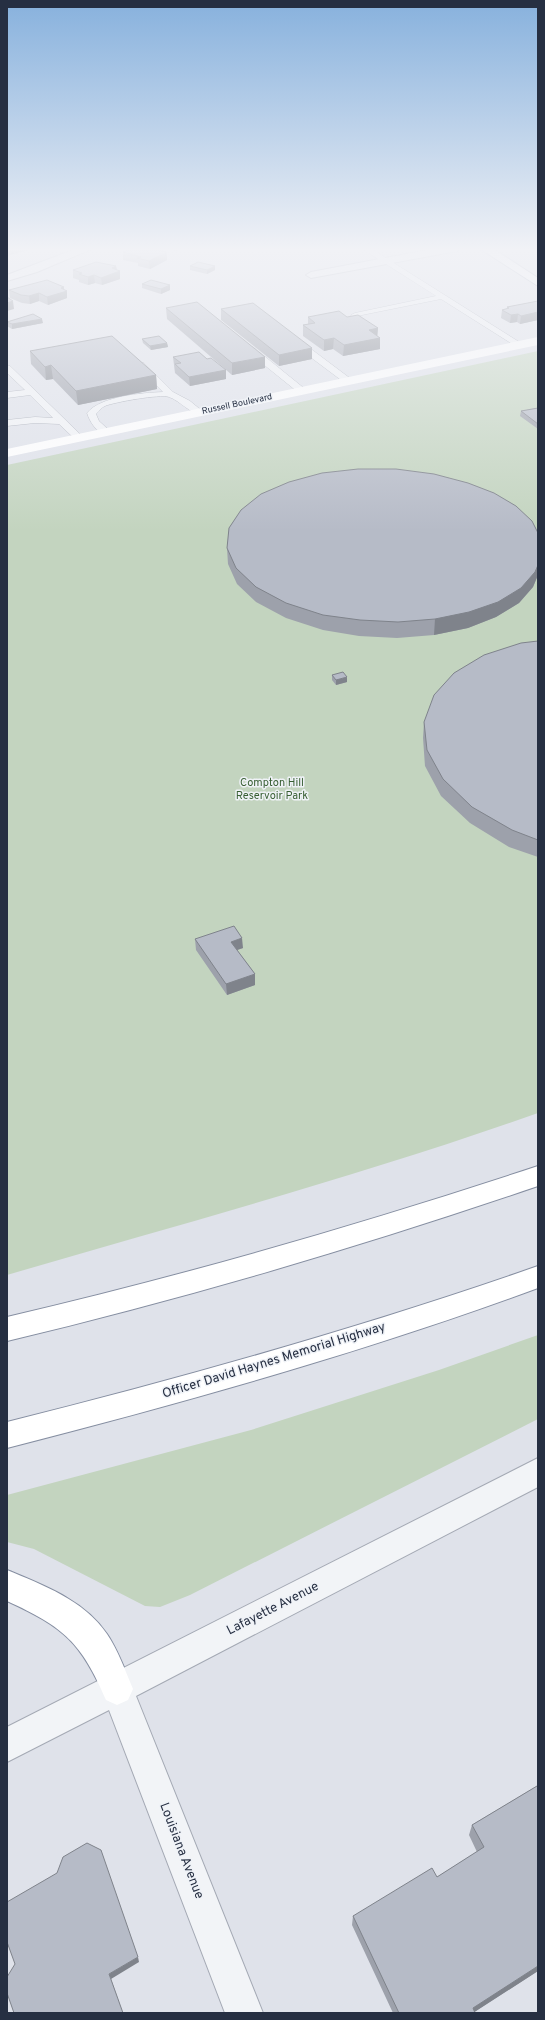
<svg xmlns="http://www.w3.org/2000/svg" width="545" height="2020" font-family="Overpass,sans-serif">
<rect width="100%" height="100%" fill="#dfe2ea"/>
<path fill="#c3d4bf" d="M538,351V1113C364,1175 184,1223 7,1275V465Z
M538,1335V1419L190,1595L160,1607L145,1606L34,1549L7,1542V1495L251,1430L439,1370Z"/>
<g fill="none" stroke-linecap="round" stroke-linejoin="round">
<g stroke="#a4a9b4" stroke-width="1">
<path id="lane" d="M361,248H370L524,345L517,347L441,299L352,317L351,315L355,313L436,296Z
M293,340H299L351,379V383H345L293,344Z
M247,347H253L305,389V393H299L247,351Z
M138,363H144L173,392L190,401L201,410V414C193,416 179,400 169,397C160,394 115,402 105,406C102,407 99,411 96,414L99,421L111,432L106,435C96,432 90,422 87,413C101,396 142,393 163,392L138,367Z
M7,365L10,366L82,436V440H76L59,424L35,423L7,426V420L35,417L53,418L30,395L7,398V392L25,390L7,373Z"/>
</g>
<g stroke="#a4a9b4" stroke-width="2">
<path id="street" d="M78,248H94L37,272L7,281V275Z
M438,248H462L457,251L311,278L306,275L311,272Z
M538,1458V1487L136,1696L263,2013H225L109,1710L7,1762V1727Z"/>
</g>
<g stroke="#9da6b6" stroke-width="2">
<path id="primary" d="M479,248H492L538,278V286Z"/>
</g>
<g stroke="#858ea1" stroke-width="2">
<path id="highway" d="M538,1166V1186C363,1246 187,1298 7,1341V1317C187,1275 363,1224 538,1166Z
M538,1266V1288C364,1352 186,1402 7,1448V1422C186,1377 364,1327 538,1266Z
M7,1570C43,1585 84,1600 107,1634C118,1650 125,1670 133,1689L128,1700L117,1705L106,1700C82,1643 64,1627 7,1601Z"/>
</g>
<use href="#lane" fill="#f2f4f7" fill-rule="evenodd"/>
<use href="#street" fill="#f2f4f7" fill-rule="evenodd"/>
<path fill="#fff" fill-rule="evenodd" d="M538,337V345L7,457V449Z"/>
<use href="#primary" fill="#fff" fill-rule="evenodd"/>
<use href="#highway" fill="#fff" fill-rule="evenodd"/>
</g>
<path fill="#9da1ab" d="M125,248H160V251L167,260L150,269L138,266V263L123,260V252L125,251Z
M164,248H180L176,251Z
M116,266L117,270L120,271V279L102,285L95,283L88,285L79,282V280L73,278V270Z
M190,266L215,270L207,274L190,270Z
M142,284L170,285V290L161,294L142,288Z
M64,289L67,298L48,305L39,301L30,304L22,303L10,298L9,290Z
M538,301V320L520,324L517,322L510,323L501,318L502,310L507,309V307Z
M166,308L265,357V368L232,375L167,319Z
M221,309L312,348V359L279,366L221,320Z
M308,317H347L378,328L377,336L380,338V349L343,356L333,349L324,351L303,336V325L308,324Z
M7,322L43,323L12,329L7,326Z
M142,339L167,343L168,347L151,350L143,343Z
M30,351L156,375L157,389L78,405L53,379L46,380L31,364Z
M173,357L207,359L226,370V379L190,386L175,373Z
M538,408V429L520,416L521,411Z
M538,533V575L533,587L519,603L496,617L468,628L434,635L397,638L359,636L323,630L286,618L256,602L237,584L228,564L227,548Z
M538,641V857L509,847L470,823L441,796L425,766L423,738L424,722Z
M332,675L347,682L336,685L332,680Z
M195,939L243,948L237,950L255,974V985L227,995L196,950Z
M537,1786L538,1971L474,2012L475,2013H393L352,1925L353,1916L437,1877L477,1852L469,1835L472,1825Z"/>
<path fill="#7f838b" d="M7,248H33V249L7,256Z
M160,248V256L167,252V260L150,269L149,261L156,250Z
M116,266L117,272L120,271V279L102,285L101,278L112,268Z
M215,266V270L207,274V270Z
M94,275L95,283L88,285V277Z
M170,285V290L161,294V289Z
M64,287V291H67V298L48,305L47,297L61,288Z
M39,293V301L30,304L29,296Z
M13,301L14,309L7,311V303Z
M538,312V320L520,324L521,316Z
M518,314L517,322L510,323L511,315Z
M42,319L43,323L12,329V324Z
M378,328L377,339L380,338V349L343,356L344,345L369,330Z
M334,338L333,349L324,351V340Z
M167,343L168,347L151,350L150,346Z
M312,348V359L279,366V355Z
M265,357V368L232,375V363Z
M51,365L53,379L46,380L45,367Z
M226,370V379L190,386L189,377Z
M156,375L157,389L78,405L76,391Z
M538,565V575L533,587L519,603L496,617L468,628L434,635L435,619Z
M347,677V682L336,685V680Z
M242,938L243,948L231,952V942Z
M255,974V985L227,995L226,984Z
M138,1957L139,1962L111,1979L123,2013L109,1974Z
M538,1966V1971L473,2013V2008Z"/>
<path fill="#b6bbc7" stroke="#7f838b" d="M126,248H159L156,250L167,252L149,261L137,258L141,257L123,252L129,249Z
M96,262L116,266L112,268L120,271L101,278L94,275L88,277L79,274L82,273L73,270Z
M198,262L215,266L207,270L190,266Z
M47,280L64,287L61,288L67,291L47,297L39,293L29,296L21,295L9,290Z
M151,280L170,285L161,289L142,284Z
M7,297L13,301L7,303Z
M538,301V312L521,316L518,314L511,315L502,310L509,308L507,307Z
M197,302L265,357L232,363L166,308Z
M253,303L312,348L279,355L221,309Z
M339,311L347,317L358,315L378,328L369,330L380,338L344,345L334,338L324,340L303,325L315,323L308,317Z
M33,314L42,319L12,324L7,322Z
M112,336L156,375L76,391L51,365L45,367L30,351Z
M159,336L167,343L150,346L142,339Z
M199,352L207,359L211,358L226,370L189,377L175,364L181,363L173,357Z
M538,408V424L521,411Z
M358,469H396L434,474L468,483L494,493L516,506L532,521L538,533V565L535,572L521,588L498,602L469,612L435,619L398,622L360,620L323,615L286,603L256,587L236,568L227,548L229,528L241,510L261,494L289,482L322,473Z
M538,641V840L512,830L472,807L443,779L427,750L424,722L434,695L454,673L484,655L521,643Z
M343,672L347,677L336,680L332,675Z
M234,926L242,938L231,942L255,974L226,984L195,939Z
M537,1786L538,1787V1966L473,2008L475,2013H399L353,1916L432,1868L437,1877L484,1847L472,1825Z
M87,1843L101,1850L138,1957L109,1974L123,2013H14L7,1993V1977L15,1964L7,1942V1902L57,1873L63,1857Z"/>
<linearGradient id="sky" x2="0" y2="1"><stop stop-color="#87b1dd"/><stop offset="0.47" stop-color="#f1f2f6"/><stop offset="1" stop-color="#f1f2f6" stop-opacity="0"/></linearGradient>
<rect width="545" height="531" fill="url(#sky)"/>
<g text-anchor="middle" dominant-baseline="central" stroke-width="3" stroke-linejoin="round" paint-order="stroke">
<g font-size="9" fill="#262f42" stroke="#eff2f7">
<text transform="translate(237 404) rotate(-12)">Russell Boulevard</text>
</g>
<g font-size="11" fill="#385f33" stroke="#eff2f7">
<text x="272" y="783">Compton Hill<tspan x="272" dy="13">Reservoir Park</tspan></text>
</g>
<g font-size="13" fill="#262f42" stroke="#eff2f7">
<text transform="translate(274 1361) rotate(-17)">Officer David Haynes Memorial Highway</text>
<text transform="translate(273 1609) rotate(-27)">Lafayette Avenue</text>
<text transform="translate(181 1851) rotate(69)">Louisiana Avenue</text>
</g>
</g>
<rect width="545" height="2020" fill="none" stroke="#262f42" stroke-width="16"/>
</svg>
